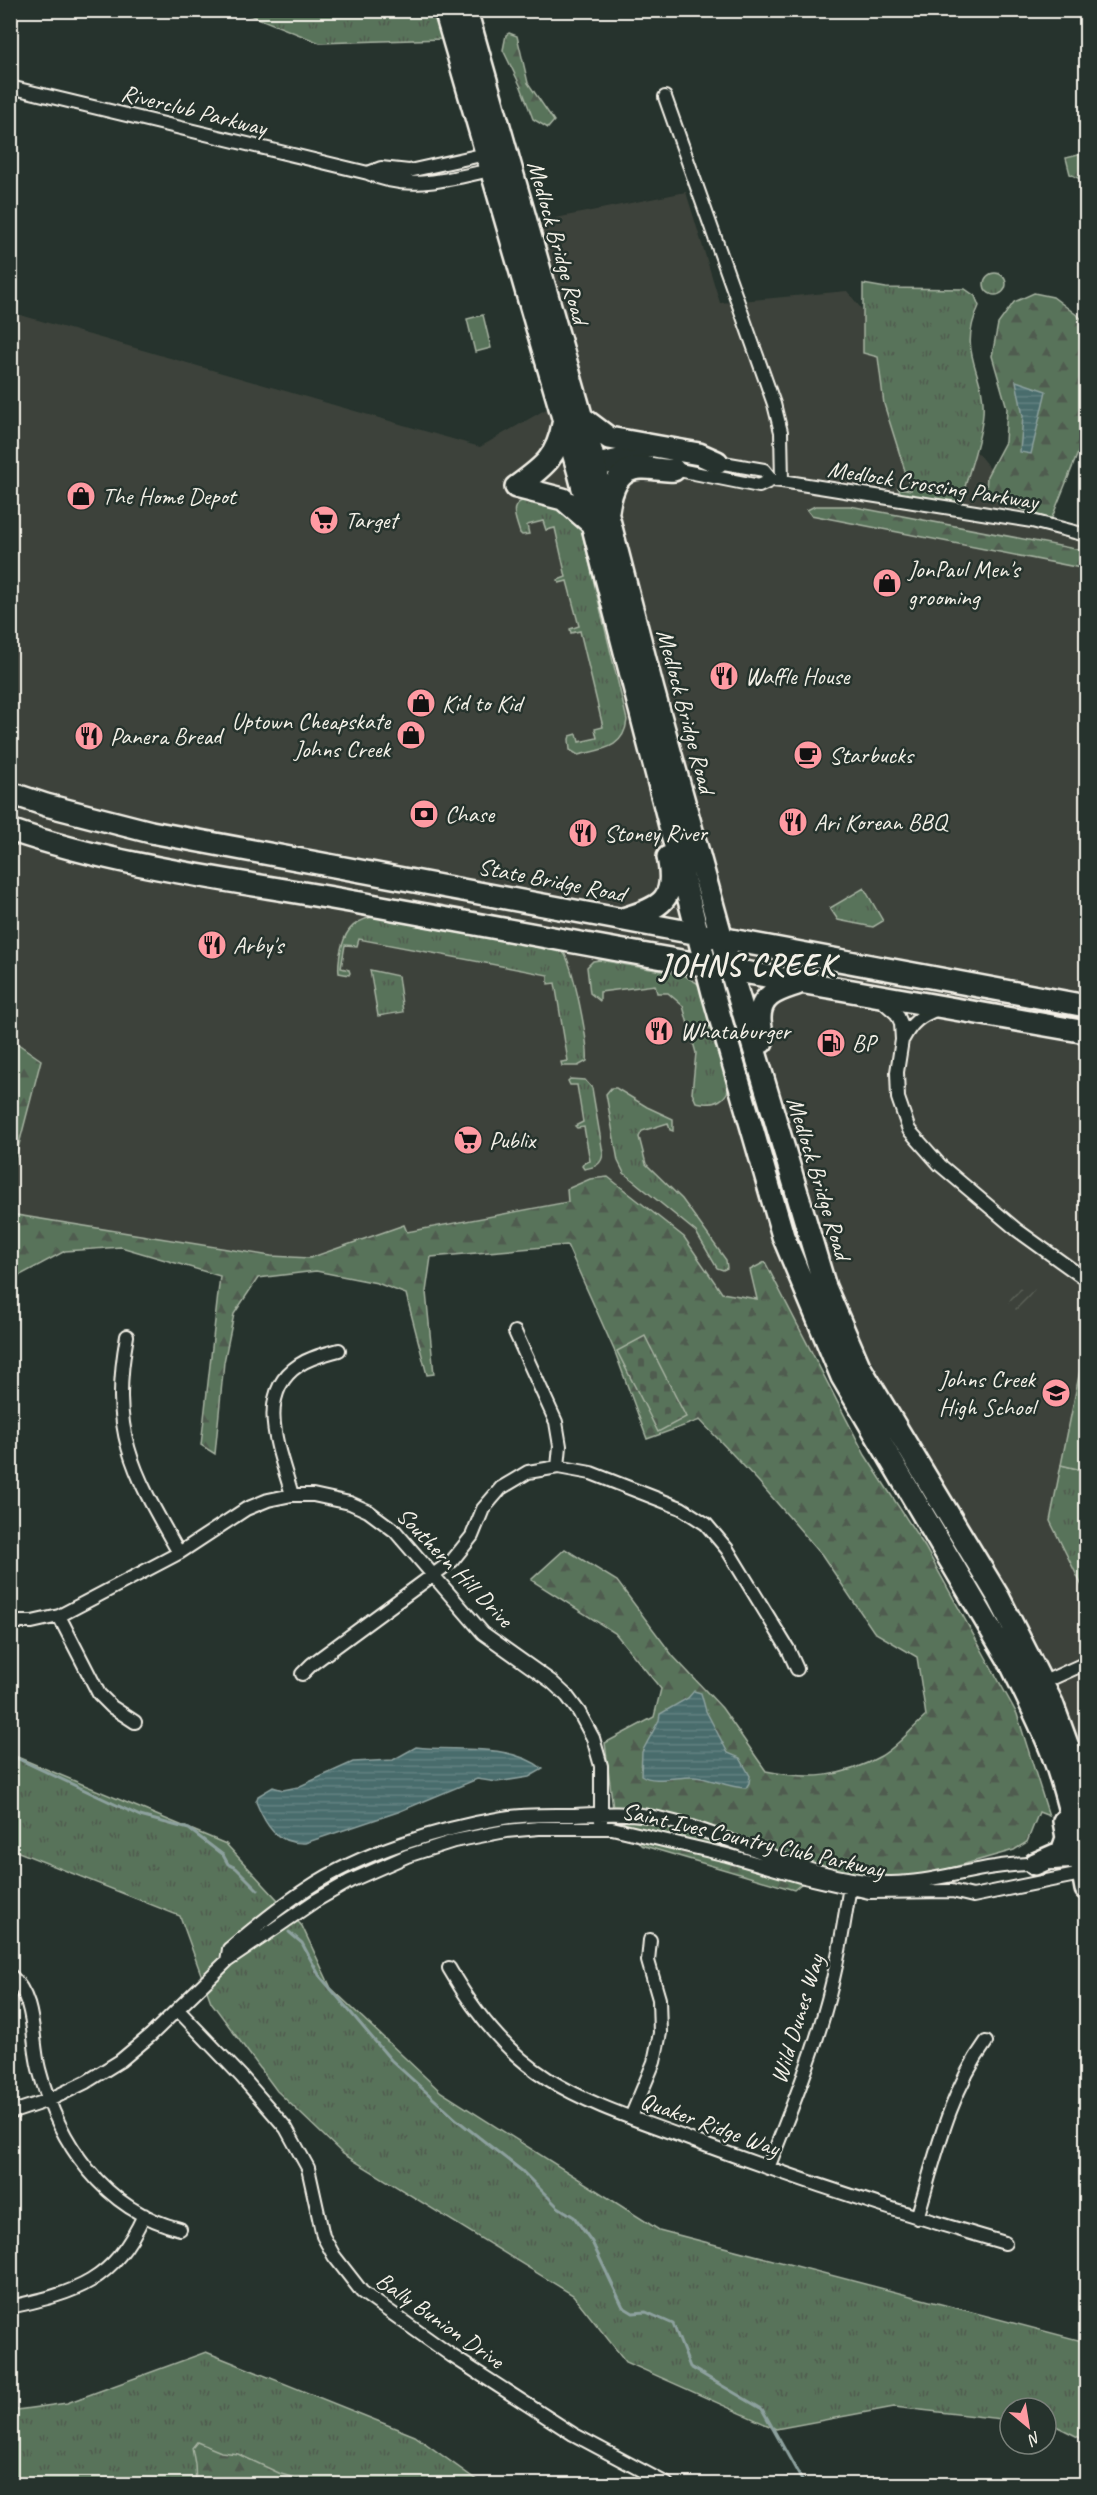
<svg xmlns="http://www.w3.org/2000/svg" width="1097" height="2495" font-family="Caveat,sans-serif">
<defs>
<pattern id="industrial-furrows" width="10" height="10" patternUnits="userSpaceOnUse" patternTransform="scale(1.5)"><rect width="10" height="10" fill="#3d433b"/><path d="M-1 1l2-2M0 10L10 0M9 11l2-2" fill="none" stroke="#5a5f57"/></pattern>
<pattern id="grass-tufts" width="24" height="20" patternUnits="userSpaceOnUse" patternTransform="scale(1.5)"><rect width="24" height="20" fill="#58735a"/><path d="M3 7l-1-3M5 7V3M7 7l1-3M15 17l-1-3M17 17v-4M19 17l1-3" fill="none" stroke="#505b4f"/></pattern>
<pattern id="forest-firs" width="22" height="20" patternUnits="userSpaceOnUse" patternTransform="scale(1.5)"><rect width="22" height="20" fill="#58735a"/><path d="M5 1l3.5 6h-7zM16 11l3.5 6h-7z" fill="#505b4f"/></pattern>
<pattern id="cemetery-stones" width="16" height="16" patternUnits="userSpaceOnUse" patternTransform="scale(1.5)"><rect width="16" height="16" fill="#58735a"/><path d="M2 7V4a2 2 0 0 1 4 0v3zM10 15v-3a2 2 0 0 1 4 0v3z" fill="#505b4f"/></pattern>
<pattern id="water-rules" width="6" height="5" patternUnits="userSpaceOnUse" patternTransform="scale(1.5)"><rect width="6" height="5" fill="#486c6c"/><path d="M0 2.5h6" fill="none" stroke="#638181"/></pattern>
</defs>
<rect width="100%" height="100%" fill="#26332d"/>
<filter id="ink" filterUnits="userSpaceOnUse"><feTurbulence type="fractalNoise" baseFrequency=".0167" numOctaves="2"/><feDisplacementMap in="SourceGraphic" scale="12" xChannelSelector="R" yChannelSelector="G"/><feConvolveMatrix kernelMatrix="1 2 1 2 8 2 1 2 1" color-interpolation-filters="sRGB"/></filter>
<g filter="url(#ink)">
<path fill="#3d433b" d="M686,192L720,303L847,291L1032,521L1086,419V433L1051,519L1086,527V1811L1071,1808L1043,1687L944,1505L930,1518L874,1363L811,1354L779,1287L758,1299L722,1293L684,1237L569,1202L406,1232L404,1225L310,1258L271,1256L11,1214V1175L41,1060L10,1039V312L480,447L562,400L506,228Z"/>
<path fill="url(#industrial-furrows)" d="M1028,1285L1035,1289L1019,1312L1008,1304L1014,1290L1017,1293L1020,1288L1023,1291Z"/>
<path fill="url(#grass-tufts)" stroke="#a6b2a1" stroke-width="1.5" d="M240,11H434L443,39L320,43Z
M984 284a11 11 0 1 1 22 0a11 11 0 1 1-22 0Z
M863,284L886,288L965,289L975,296L979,306C956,355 986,371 983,414C981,440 970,466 964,491L958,501L953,502L902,495L898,488L911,490L884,404L878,357L863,353Z
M529,498L564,504L580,524L627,720C624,749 602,749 578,755L570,750L569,739L570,736L577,734L579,742L597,738L595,729L603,727L580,631L571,633L570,629L579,626L567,581L559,583L558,580L566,577L555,528L546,530L543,521L527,525L529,534L522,535L520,533C515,516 507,504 529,498Z
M864,888L883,921L873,927L838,920L830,908Z
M372,917L563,952C573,962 589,1045 587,1061L578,1066H562L561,1062L568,1061L555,983L548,984V975L359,939L357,946L345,945L341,968L349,970L350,973L349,975L339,973C338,966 339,961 340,954C344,933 351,922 372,917Z
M600,960L684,975L697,983L702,990L730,1081C729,1101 714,1106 696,1102L692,1093L696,1053L683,1006L668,993H657L655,985L600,992V1001L590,993L587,967L593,961Z
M370,970L398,976L403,1012L378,1016Z
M570,1079L585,1080L592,1088L603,1153C602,1165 595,1167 584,1169L582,1166L584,1163L590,1161L584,1127L577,1128L575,1126L583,1122L577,1085H570L568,1081Z
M611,1088H616L647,1107L673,1119V1131L670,1130L668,1123L642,1131L639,1137L646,1164L682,1199L726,1260L727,1268L723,1270L717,1268L696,1232L624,1173L618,1161L606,1094Z
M1061,1465L1086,1471V1594L1050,1521Z
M10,1754L226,1844L302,1926L331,1988L441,2092L659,2230L1086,2342V2441L1054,2425L1046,2424V2408H1010V2420L894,2407L776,2429L626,2362L573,2295L343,2154L277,2091L211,2002L180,1916L11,1849Z
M206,2352L415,2436L482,2484H11L10,2411L67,2403Z"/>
<path fill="url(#forest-firs)" stroke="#a6b2a1" stroke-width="1.5" d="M509,33L517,36L528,83L554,121L548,128L533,119L521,87L503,50L506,35Z
M1082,154L1086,159V182L1070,174L1066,158Z
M1034,293L1053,297L1086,322V433L1051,520L997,500L986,493L987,476L1005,442L1007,408L992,356L998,324L1014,302Z
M815,506H850L1086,551V569L811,515L807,510Z
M11,1039L41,1060L11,1175Z
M608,1177L684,1237L722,1293L757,1299L750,1270L765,1262L865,1455L925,1547L1017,1714L1049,1816L1039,1812L1027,1842L1014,1850L923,1876H874L822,1866L794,1890L641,1845L613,1809L605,1743L654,1717L661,1689L615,1633L531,1580L565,1549L617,1581L673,1656L722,1708L766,1771C809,1780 842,1778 881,1756C898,1746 912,1728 926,1716L917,1657L874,1632L822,1555L758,1481L700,1420L647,1439L615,1352L567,1245L431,1257L426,1292L434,1374L427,1375L406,1294L377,1283L316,1271L258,1278L234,1314L224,1362L215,1454L201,1445L220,1276L121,1247L65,1251L11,1280L10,1214L271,1256L310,1258L404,1225L407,1232L568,1202L567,1189L590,1179Z
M197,2442L221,2452L238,2454L281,2474L316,2484H196L195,2464L192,2448Z"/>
<path fill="url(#cemetery-stones)" stroke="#a6b2a1" stroke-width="1.5" d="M645,1336L686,1417L658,1432L617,1351Z"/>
<path fill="#58735a" stroke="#a6b2a1" stroke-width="1.5" d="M483,315L491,348L475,352L467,319Z
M1086,1341V1471L1061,1465Z"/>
<path fill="url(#water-rules)" stroke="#8da19e" stroke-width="1.5" d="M1016,381L1046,391L1031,454L1020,452L1023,416Z
M694,1691L701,1693L706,1711L728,1753L740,1758L750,1776L749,1783L746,1788C728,1788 711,1778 694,1777C678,1776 654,1784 641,1775L642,1752L659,1720L660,1714L688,1698Z
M416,1747C457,1752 509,1742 543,1769L529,1777L497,1782L477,1779L398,1812L305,1843C276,1844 266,1826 256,1802L258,1796L273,1787L283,1790L298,1787L353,1762L393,1760Z"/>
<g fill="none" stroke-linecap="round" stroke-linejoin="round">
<path stroke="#8da19e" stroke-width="3" d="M10,1755L140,1816L189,1829L223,1855L228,1864L236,1868L258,1890
M289,1932L302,1943L319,1975L391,2060L457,2120L522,2171L558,2207L574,2217L592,2242L623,2307L633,2313L646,2312L673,2324L690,2367L762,2409L804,2484"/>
<g stroke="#f4f1e8" stroke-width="16">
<path id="street" d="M10,87L368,173C407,192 450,179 490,170
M665,97L774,404L781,432L782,481
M368,173L381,168L409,171L486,154
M603,459L629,453L648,452
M712,461L764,470L772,480
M669,468L759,486L772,480L782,481L1032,521L1086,535
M592,470L634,463
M881,1000L897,1014L901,1023L902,1040L897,1072L898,1098L909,1130L940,1165L1017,1230L1081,1276
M903,1039C912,1022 920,1016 938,1009
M515,1332L556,1422L560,1446L558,1467
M127,1336C109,1433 133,1472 179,1553
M292,1495C281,1454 253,1395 299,1365C311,1357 325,1354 339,1350
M59,1616L99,1694L112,1707L135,1722
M10,1622H32L59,1616L179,1553L246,1509L268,1500L292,1495H313L350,1503L368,1511L395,1531L483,1633L552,1682L567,1696L579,1712L593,1738L601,1766V1821
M302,1674L312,1664L452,1561L472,1536L483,1509L501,1488L528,1472L558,1467L591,1473L681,1508L706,1524L727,1549L788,1649L797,1669
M1042,1683L1086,1663
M227,1961L229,1949C254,1928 280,1906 308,1888C360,1853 441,1828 503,1818C526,1814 551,1815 575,1815C598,1814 625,1812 648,1816C729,1831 803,1880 887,1883C924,1884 959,1872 995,1867C1024,1862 1055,1865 1085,1860
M449,1968C474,2012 505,2052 548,2079C593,2107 645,2122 694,2141C797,2179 900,2213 1005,2243
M10,1975C37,1999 31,2038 39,2069C58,2142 103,2210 180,2229
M178,2010L241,2076L286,2128L308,2168L323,2236L334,2256L362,2292L452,2356L573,2434L667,2484
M10,2113L49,2100L86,2082L120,2061L151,2035L227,1961L315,1901L350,1881L407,1856L454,1841L506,1831L539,1828H612L727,1855L804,1877L869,1892L952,1891L973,1896L1086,1873
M631,2117L654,2062L660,2033L659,1999L648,1961L650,1940
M768,2168C788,2117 809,2066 824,2014C837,1970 844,1924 851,1879
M917,2218C935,2158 949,2093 986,2042
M10,2307C78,2292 113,2282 144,2215"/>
</g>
<g stroke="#f4f1e8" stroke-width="26">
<path id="highway" d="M445,10L579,473L713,993L783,1236L842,1377L1010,1662C1024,1691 1039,1720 1051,1750C1068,1794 1078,1843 1086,1889
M466,10L591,450L653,690L731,971L825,1287L859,1366L999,1598L1052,1703L1086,1796
M581,417L609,438L699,454L717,462
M516,487L563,499L592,524
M516,487C543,467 557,458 563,424
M608,511C611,490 618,466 644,468C655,468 663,471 674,470
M10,793L46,805L151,832L1086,1006
M10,830C127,870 250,882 371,905C609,949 848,991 1086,1032
M623,919C662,907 677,900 668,857
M762,1042C763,1034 760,1026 760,1018C760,994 780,990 797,984
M1035,1864L1062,1852L1067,1838L1064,1821"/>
</g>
<use href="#street" stroke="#26332d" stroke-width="12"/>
<use href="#highway" stroke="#26332d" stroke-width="21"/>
</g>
</g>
<defs>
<g id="shop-disc" transform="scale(1.5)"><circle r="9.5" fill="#ff9aa2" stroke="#26332d"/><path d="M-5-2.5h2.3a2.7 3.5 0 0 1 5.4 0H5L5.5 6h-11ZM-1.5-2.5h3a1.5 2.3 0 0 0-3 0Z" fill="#111"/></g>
<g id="supermarket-disc" transform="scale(1.5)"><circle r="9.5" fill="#ff9aa2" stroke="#26332d"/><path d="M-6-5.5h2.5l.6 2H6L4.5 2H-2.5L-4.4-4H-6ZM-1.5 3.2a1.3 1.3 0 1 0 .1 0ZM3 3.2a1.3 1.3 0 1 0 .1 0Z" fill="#111"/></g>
<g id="restaurant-disc" transform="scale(1.5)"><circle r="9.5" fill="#ff9aa2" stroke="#26332d"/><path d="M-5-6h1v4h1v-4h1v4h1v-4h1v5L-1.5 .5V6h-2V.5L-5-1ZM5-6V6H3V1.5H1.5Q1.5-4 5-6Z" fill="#111"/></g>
<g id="cafe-disc" transform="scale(1.5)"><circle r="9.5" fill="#ff9aa2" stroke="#26332d"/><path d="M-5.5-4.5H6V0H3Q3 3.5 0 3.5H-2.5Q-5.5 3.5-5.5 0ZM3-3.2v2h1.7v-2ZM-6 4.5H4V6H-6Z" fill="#111"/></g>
<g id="bank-disc" transform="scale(1.5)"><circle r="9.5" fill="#ff9aa2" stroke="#26332d"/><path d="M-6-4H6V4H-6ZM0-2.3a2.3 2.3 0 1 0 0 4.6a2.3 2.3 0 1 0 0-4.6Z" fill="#111"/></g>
<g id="fuel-disc" transform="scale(1.5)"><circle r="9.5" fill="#ff9aa2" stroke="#26332d"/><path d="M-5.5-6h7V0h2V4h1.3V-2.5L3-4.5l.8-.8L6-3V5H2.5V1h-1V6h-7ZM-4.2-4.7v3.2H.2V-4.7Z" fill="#111"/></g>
<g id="school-disc" transform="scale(1.5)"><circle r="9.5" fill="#ff9aa2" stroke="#26332d"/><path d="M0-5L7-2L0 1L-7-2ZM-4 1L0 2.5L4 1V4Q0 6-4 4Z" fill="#111"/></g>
</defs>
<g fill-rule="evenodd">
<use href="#shop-disc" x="81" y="496"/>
<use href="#supermarket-disc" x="324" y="520"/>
<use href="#shop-disc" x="887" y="583"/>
<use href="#restaurant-disc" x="724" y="676"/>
<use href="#shop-disc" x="421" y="703"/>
<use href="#shop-disc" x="411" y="735"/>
<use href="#restaurant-disc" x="89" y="736"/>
<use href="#cafe-disc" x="808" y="755"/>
<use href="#bank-disc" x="424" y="814"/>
<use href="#restaurant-disc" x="793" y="822"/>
<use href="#restaurant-disc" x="583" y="833"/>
<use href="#restaurant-disc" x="212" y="945"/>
<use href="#restaurant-disc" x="659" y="1031"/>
<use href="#fuel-disc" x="831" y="1043"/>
<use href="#supermarket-disc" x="468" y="1140"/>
<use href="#school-disc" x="1056" y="1393"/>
</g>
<g text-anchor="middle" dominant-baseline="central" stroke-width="5" stroke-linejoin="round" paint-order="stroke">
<g font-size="24" fill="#f4f1e8" stroke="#26332d">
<text transform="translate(194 110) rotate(14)">Riverclub Parkway</text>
<text transform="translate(558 242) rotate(74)">Medlock Bridge Road</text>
<text transform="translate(933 485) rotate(9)">Medlock Crossing Parkway</text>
<text transform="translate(686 711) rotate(75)">Medlock Bridge Road</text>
<text transform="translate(552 880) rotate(11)">State Bridge Road</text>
<text transform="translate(819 1178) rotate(73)">Medlock Bridge Road</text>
<text transform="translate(455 1567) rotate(46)">Southern Hill Drive</text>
<text transform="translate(753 1840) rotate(13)">Saint Ives Country Club Parkway</text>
<text transform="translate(797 2019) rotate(-73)">Wild Dunes Way</text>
<text transform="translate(710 2124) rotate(20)">Quaker Ridge Way</text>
<text transform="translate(440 2320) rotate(35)">Bally Bunion Drive</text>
</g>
<g font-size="24" fill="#f4f1e8" stroke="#26332d" text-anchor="start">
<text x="102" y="496">The Home Depot</text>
<text x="345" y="520">Target</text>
<text x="908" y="569">JonPaul Men's<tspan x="908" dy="28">grooming</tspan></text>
<text x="745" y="676">Waffle House</text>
<text x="442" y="703">Kid to Kid</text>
<text x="390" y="721" text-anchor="end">Uptown Cheapskate<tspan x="390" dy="28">Johns Creek</tspan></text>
<text x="110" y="736">Panera Bread</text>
<text x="829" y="755">Starbucks</text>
<text x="445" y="814">Chase</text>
<text x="814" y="822">Ari Korean BBQ</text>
<text x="604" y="833">Stoney River</text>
<text x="233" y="945">Arby's</text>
<text x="680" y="1031">Whataburger</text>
<text x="852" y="1043">BP</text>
<text x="489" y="1140">Publix</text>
<text x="1035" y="1379" text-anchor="end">Johns Creek<tspan x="1035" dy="28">High School</tspan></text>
</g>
<g font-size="30" font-weight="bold" letter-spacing="1.5" fill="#f4f1e8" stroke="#26332d">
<text x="748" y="965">JOHNS CREEK</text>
</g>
</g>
<rect width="1097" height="2495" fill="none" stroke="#26332d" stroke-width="36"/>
<rect x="18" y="18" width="1061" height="2459" fill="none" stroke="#f4f1e8" stroke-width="2" filter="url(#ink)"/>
<g transform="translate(1028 2426) rotate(150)"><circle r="28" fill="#26332d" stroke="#787f78" stroke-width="1.5"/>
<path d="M0-4.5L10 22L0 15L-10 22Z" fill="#ff9aa2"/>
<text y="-9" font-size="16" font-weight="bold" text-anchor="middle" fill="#f4f1e8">N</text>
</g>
</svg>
